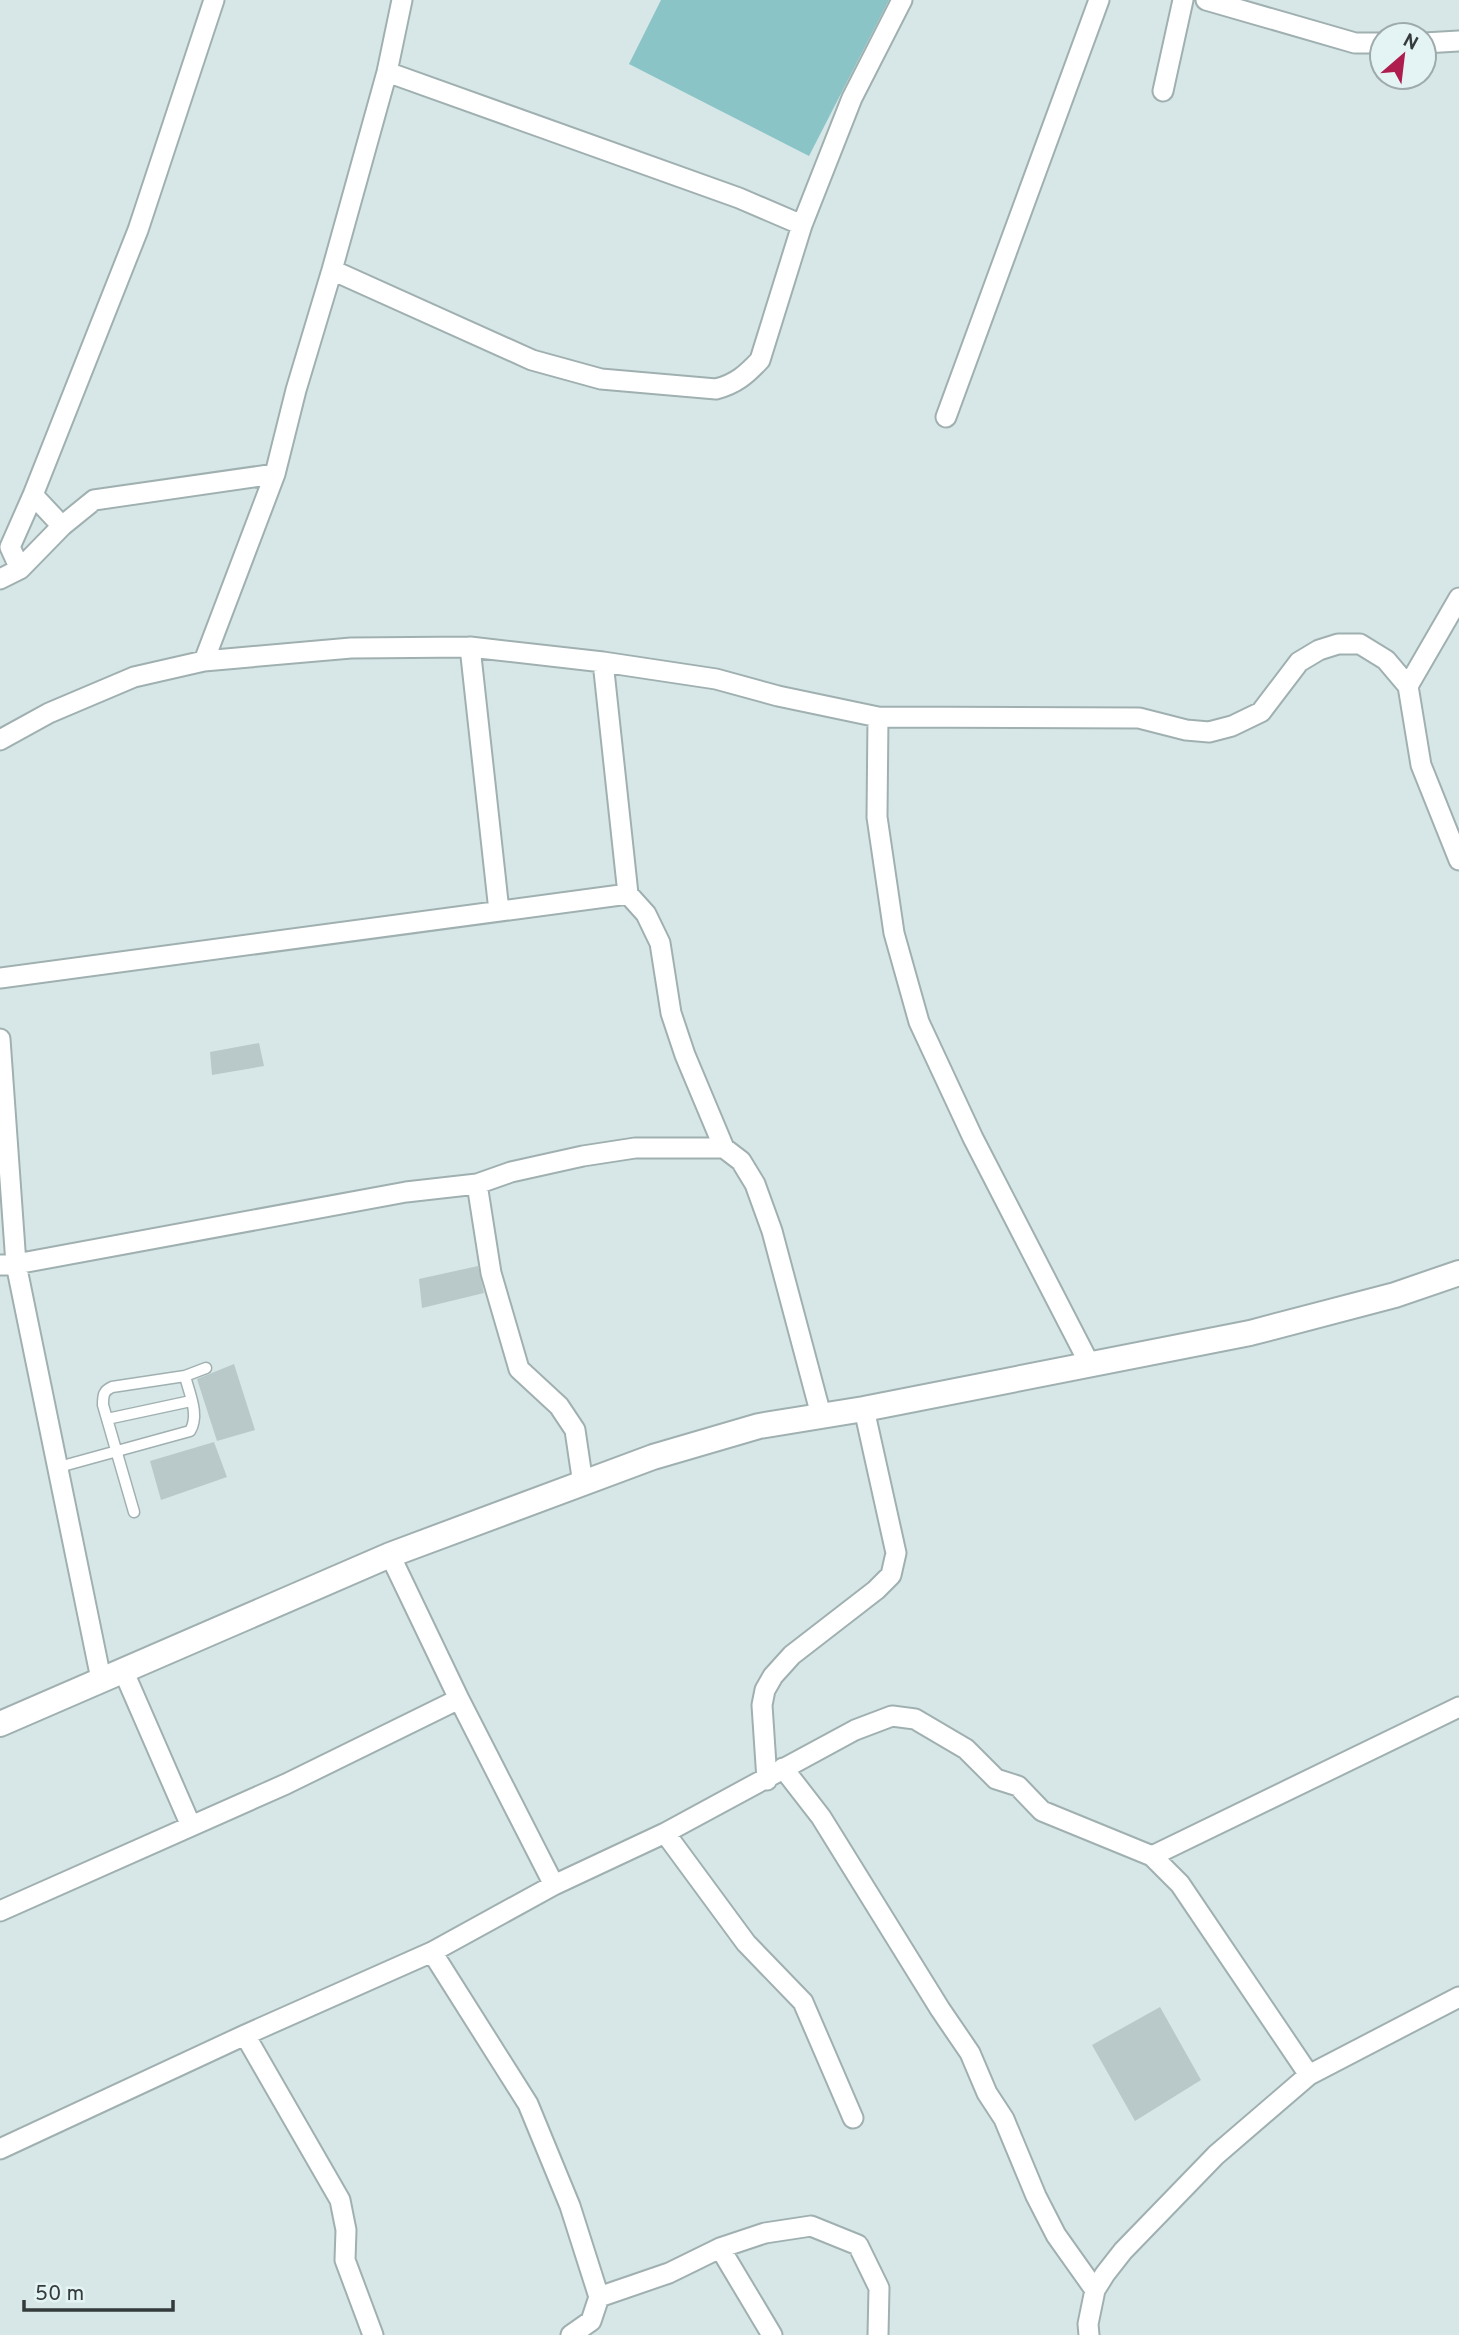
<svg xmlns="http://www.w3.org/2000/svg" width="1459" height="2335" font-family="Overpass,sans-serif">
<rect width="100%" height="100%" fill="#d7e7e7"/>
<path fill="#8bc4c6" d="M661,0H889L809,156L629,64Z"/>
<path fill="#b9c8c9" d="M259,1043L264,1066L212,1075L210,1052Z
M478,1266L484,1293L422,1308L419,1279Z
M234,1364L255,1430L217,1441L197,1379Z
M214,1442L227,1477L161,1500L150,1461Z
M1160,2007L1201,2080L1135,2121L1092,2045Z"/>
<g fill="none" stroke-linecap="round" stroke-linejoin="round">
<g stroke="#a0b0b0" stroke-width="13">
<path id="service" d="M107,1419L191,1401
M59,1467L190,1431C200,1415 189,1393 185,1376
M134,1512L103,1405C103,1396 103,1391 112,1387L185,1376L206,1368"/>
</g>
<g stroke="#a0b0b0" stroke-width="23">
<path id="minor" d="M1206,0L1355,43H1382
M1424,43L1459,41
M387,72L739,198L802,225
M1163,91L1183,0
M332,270L532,360L601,379L716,389C736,384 747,374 760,360L802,225L852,98L902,0
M946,417L1099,0
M33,495L62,526L94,500L275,474
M20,569L10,547L33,495L138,230L214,0
M0,579L20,569L62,526
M470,647L499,911
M204,661L275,474L296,390L332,270L387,72L402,0
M603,662L628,894L646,914L660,943L671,1013L685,1055L724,1148L741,1161L755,1184L772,1231L821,1415
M1408,686L1459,598
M878,717L877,817L894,933L919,1022L973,1138L1089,1363
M0,740L49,713L134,677L204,661L351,648L470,647L603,662L716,679L778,696L878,717L1139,718L1186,730L1209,732L1232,726L1261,712L1299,662L1319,650L1338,644H1360L1386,660L1408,686L1421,765L1459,860
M0,978L628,894
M0,1039L16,1264L101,1679
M477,1184L491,1273L519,1369L559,1406L575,1430L583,1484
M0,1265L16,1264L406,1192L477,1184L511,1172L583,1156L635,1148H724
M390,1555L459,1699L554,1885
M123,1670L191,1826
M783,1768L821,1817L940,2009L970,2053L987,2093L1004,2119L1036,2196L1056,2235L1095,2290
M767,1780L762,1705L765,1690L773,1676L792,1655L876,1590L891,1575L896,1553L864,1409
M665,1833L746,1943L803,2002L853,2118
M1152,1856L1459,1707
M0,1911L286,1784L459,1699
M432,1952L528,2104L570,2206L599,2297L591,2321L571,2335
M245,2035L340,2200L346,2230L345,2260L373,2335
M0,2149L245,2035L432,1952L554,1885L665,1833L855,1730L892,1716L915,1719L966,1749L996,1779L1018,1786L1042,1811L1152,1856L1180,1884L1309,2075
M720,2248L772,2335
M599,2297L669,2273L720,2248L765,2233L811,2226L858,2245L879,2288L878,2335
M1089,2335L1088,2324L1095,2290L1105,2274L1123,2251L1216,2155L1309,2075L1459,1997"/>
</g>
<g stroke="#a0b0b0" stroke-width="28">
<path id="tertiary" d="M0,1724L390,1555L653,1457L759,1426L864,1409L1250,1333L1395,1295L1459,1273"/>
</g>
<use href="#service" stroke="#fff" stroke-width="10"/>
<use href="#minor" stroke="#fff" stroke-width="19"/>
<use href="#tertiary" stroke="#fff" stroke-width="24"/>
</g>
<g transform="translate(1403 56) rotate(28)"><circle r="33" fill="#e4f4f5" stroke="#9eaaab" stroke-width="2"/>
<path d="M0-5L12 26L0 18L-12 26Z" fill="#ae1d4e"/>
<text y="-10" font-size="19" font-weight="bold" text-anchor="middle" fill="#353b3b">N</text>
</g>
<path d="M24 2300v10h149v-10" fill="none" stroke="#353b3b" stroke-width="3.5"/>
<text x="35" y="2300" font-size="21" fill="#353b3b" stroke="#e4f4f5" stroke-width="5" paint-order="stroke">50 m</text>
</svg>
